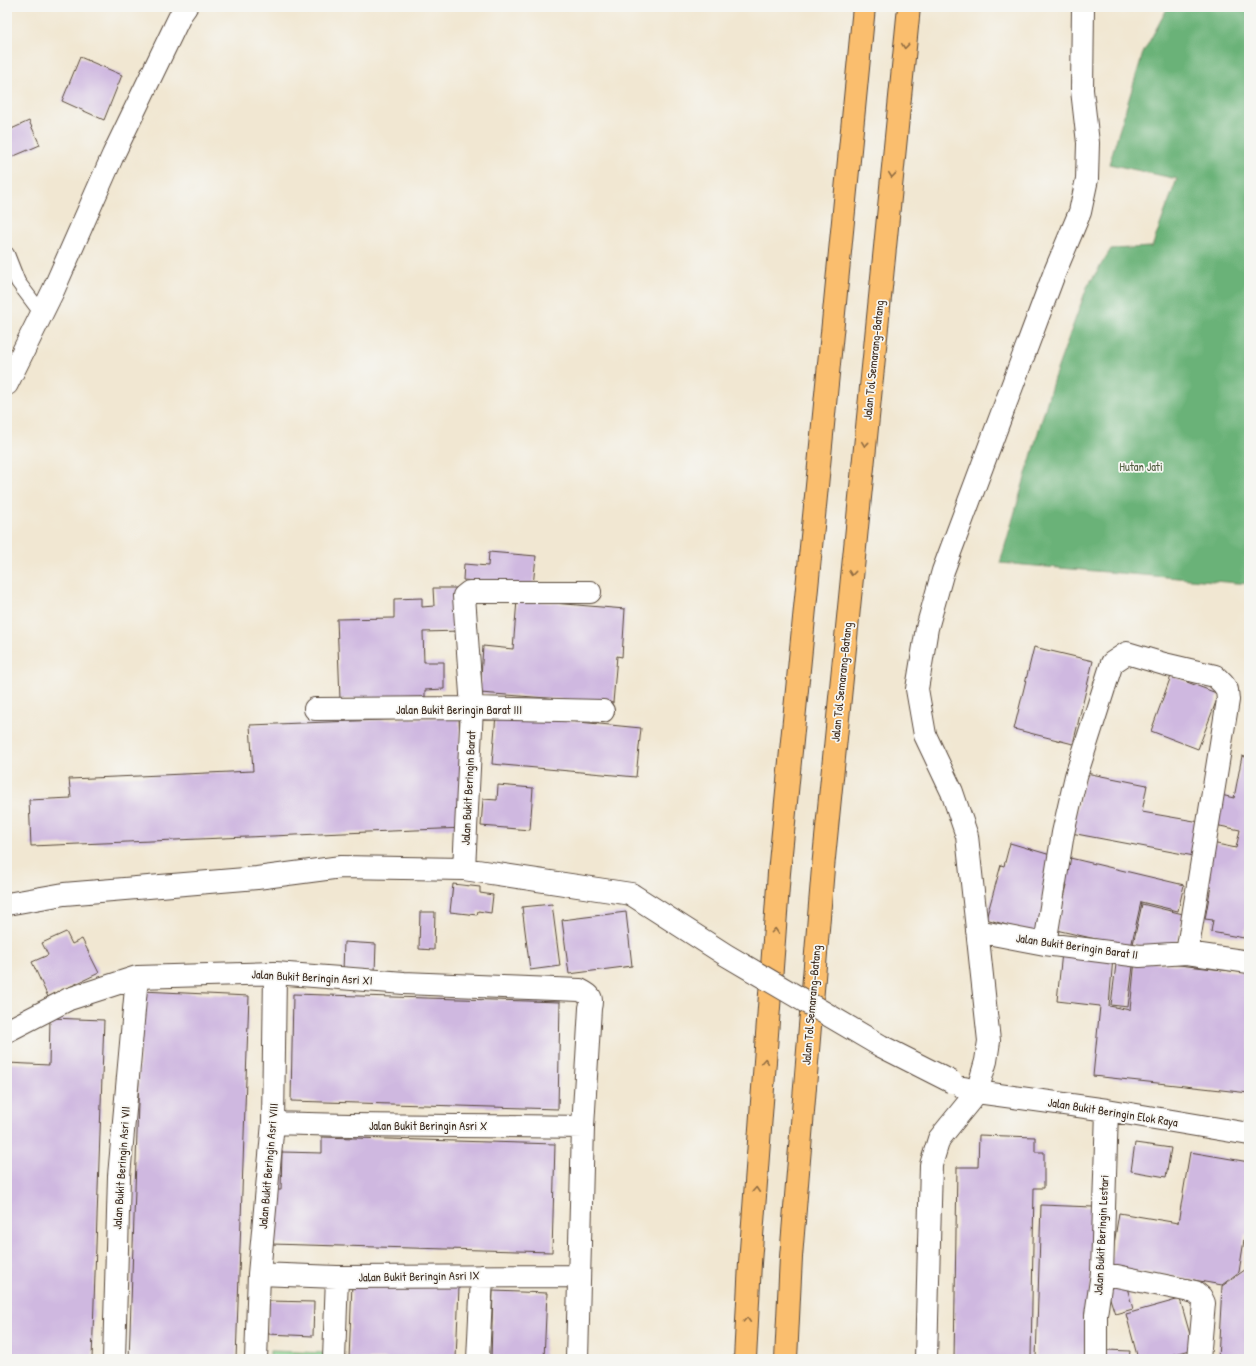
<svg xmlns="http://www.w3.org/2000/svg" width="1256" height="1366" font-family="'Patrick Hand',sans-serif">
<rect width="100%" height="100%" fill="#f6f6f2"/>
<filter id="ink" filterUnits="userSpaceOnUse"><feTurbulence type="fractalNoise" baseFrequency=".025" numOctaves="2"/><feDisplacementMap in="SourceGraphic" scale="8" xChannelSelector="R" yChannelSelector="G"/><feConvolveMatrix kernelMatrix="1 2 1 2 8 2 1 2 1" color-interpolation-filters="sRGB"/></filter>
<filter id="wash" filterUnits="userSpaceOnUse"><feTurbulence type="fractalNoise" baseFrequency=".012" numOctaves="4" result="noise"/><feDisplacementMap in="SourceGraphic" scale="16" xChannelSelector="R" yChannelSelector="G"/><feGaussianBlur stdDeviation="0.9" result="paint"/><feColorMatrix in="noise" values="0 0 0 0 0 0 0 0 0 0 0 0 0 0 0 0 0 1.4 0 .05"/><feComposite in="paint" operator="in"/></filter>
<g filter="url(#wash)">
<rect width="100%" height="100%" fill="#f1e7d2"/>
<path fill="#84d08d" stroke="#607d56" d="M270,1351L326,1353V1359H270Z"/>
<path fill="#6bb278" stroke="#536e4b" d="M1168,7H1249V584L1000,563L1054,378L1087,287L1111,249L1152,247L1177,179L1109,164L1143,53Z"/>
<g id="blocks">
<path fill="#cfb8e0" d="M80,57L122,75L104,120L62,101Z
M29,121L40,145L7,159V131Z
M489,552L536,556L533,586L463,580L464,564L488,566Z
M433,588H458L460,631L423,632L424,662H444V689L425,690V697L340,699L337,619L394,618V599L422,598V607L434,606Z
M517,600L625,609L622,657L617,656L613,703L480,693L483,646L513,649Z
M1034,647L1093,661L1073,744L1014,729Z
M1171,676L1219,694L1198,749L1151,731Z
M496,714L641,728L636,777L492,764Z
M459,717L464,828L31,846L29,800L71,798L69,779L253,771L250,725Z
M1242,756L1249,758V910L1244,938L1211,932L1213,920L1205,919L1211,886L1204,884L1212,843L1236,848L1240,830L1215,825L1221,795L1234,798Z
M1086,773L1147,785L1142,812L1200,822L1194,856L1071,833Z
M498,785L533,788L530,830L481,826L483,799L497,800Z
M1010,843L1054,856L1038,934L986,919L1001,865L1004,866Z
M1070,858L1184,885L1178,911L1141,902L1131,947L1056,930L1067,885L1064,884Z
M453,884L480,887V893L493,895L491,913L478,911L477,915L450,912Z
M552,904L560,966L530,970L522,907Z
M1142,904L1183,914L1175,954L1133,944Z
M420,912H435L434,950L419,949Z
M626,912L632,966L569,974L562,920Z
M66,932L72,944L82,939L99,973L48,997L32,962L48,955L42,943Z
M344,942L376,944L375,972L343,971Z
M1062,952L1113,957L1109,1006L1130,1010L1135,960L1249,973V1093L1093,1076L1100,1006L1057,1001Z
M1117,956L1134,958L1128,1007L1111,1005Z
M142,991L249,996L236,1359H129Z
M293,994L560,1002L558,1109L291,1101Z
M50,1018L104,1020L92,1359H7V1063L49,1065Z
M979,1135L1035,1137V1152H1044V1188H1034L1031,1359H954L957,1167H978Z
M322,1137L555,1144L552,1252L271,1244L272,1190H281L282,1152L322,1153Z
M1135,1143L1171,1148L1166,1177L1131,1171Z
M1190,1152L1249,1162V1235L1245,1234L1239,1272L1222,1285L1154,1273L1110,1269L1119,1213L1178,1223Z
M1041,1205L1093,1207L1089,1359H1036Z
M1249,1267V1359H1218L1222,1286Z
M352,1283L459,1287L456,1359H349Z
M1126,1284L1133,1309L1115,1314L1107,1289Z
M493,1291L547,1293L544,1359H491Z
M1180,1299L1194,1349L1157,1359H1138L1126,1314Z
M269,1301L314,1302L313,1336L268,1334Z
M1106,1350L1130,1351L1129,1359H1106Z"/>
</g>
</g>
<g filter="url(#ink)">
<use href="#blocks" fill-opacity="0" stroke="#564639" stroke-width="1"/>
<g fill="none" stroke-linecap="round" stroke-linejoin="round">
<g stroke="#564639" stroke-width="16">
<path id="service" d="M7,254L18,282L42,314"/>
</g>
<g stroke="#564639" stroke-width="24">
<path id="minor" d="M7,384L53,291L113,155L181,14L186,7
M315,709L472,708L603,711
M464,869L472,708L464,596L469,592H590
M7,904L64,894L257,878L341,867L464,869L631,894
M977,931L1045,944L1140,956L1187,953L1249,962
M1045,944L1063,833L1076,776L1112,663L1127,653L1164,664L1215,676L1223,684L1227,690L1228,700L1187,953
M7,1031L69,999L137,977L275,973L404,983L580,990C590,995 593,997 590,1008L583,1127L577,1359
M964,1088L977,1092L1107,1110L1249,1134
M273,1123C376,1127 479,1125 583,1127
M1102,1273L1195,1292L1201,1297L1204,1303L1199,1359
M259,1274L337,1277L579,1276
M114,1359L119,1176L137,977
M256,1359L259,1274L273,1123L275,973
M334,1359L337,1277
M478,1359L482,1276
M926,1359L931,1165L939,1139L977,1092L986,1061L989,1041L967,836L952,792L925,735L917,689L927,628L943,571L1054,274L1080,212L1087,179L1088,143L1082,90L1083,7
M1096,1359V1315L1102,1273L1107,1110"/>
</g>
<g stroke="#564639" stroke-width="24">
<path id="motorway" d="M745,1359L750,1263L779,873L864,7
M786,1359L791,1257L823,868L909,7"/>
</g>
<use href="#service" stroke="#fff" stroke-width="14"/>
<use href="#minor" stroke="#fff" stroke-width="22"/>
<use href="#motorway" stroke="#fabe6e" stroke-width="22"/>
<g stroke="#564639" stroke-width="24" stroke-linecap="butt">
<path id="minor-bridge" d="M631,894L726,955L881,1046L952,1082"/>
</g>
<use href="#minor-bridge" stroke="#fff" stroke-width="22"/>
</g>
<defs><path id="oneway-chevron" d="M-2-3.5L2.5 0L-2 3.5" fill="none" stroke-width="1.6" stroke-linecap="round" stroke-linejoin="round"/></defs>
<g stroke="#916d42">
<use href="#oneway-chevron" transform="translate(905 46) rotate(96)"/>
<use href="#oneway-chevron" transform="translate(892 175) rotate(96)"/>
<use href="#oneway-chevron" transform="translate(865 444) rotate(96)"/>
<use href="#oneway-chevron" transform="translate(852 573) rotate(96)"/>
<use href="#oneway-chevron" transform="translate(775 931) rotate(-86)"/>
<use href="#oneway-chevron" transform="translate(765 1061) rotate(-86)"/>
<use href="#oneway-chevron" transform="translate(756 1190) rotate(-86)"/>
<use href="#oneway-chevron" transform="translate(747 1320) rotate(-87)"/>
</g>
</g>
<g text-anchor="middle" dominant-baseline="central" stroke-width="3.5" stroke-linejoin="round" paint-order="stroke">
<g font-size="12" fill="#3b2a1e" stroke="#f6f6f2">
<text transform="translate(873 360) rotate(-84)">Jalan Tol Semarang–Batang</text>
<text transform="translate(841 682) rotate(-84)">Jalan Tol Semarang–Batang</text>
<text x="459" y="709">Jalan Bukit Beringin Barat III</text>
<text transform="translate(468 788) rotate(-87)">Jalan Bukit Beringin Barat</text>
<text transform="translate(1077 946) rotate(8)">Jalan Bukit Beringin Barat II</text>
<text transform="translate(312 977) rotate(3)">Jalan Bukit Beringin Asri XI</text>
<text transform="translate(811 1005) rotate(-85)">Jalan Tol Semarang–Batang</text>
<text transform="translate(1113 1112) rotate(9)">Jalan Bukit Beringin Elok Raya</text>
<text x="428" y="1125">Jalan Bukit Beringin Asri X</text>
<text transform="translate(268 1166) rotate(-85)">Jalan Bukit Beringin Asri VIII</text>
<text transform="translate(121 1168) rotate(-86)">Jalan Bukit Beringin Asri VII</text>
<text transform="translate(1101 1235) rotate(-87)">Jalan Bukit Beringin Lestari</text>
<text transform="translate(419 1276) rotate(-1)">Jalan Bukit Beringin Asri IX</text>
</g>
<g font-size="12" fill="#515c3f" stroke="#f6f6f2">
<text x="1141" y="466">Hutan Jati</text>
</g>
</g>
<rect width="1256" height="1366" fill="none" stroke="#f6f6f2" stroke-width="24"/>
</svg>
